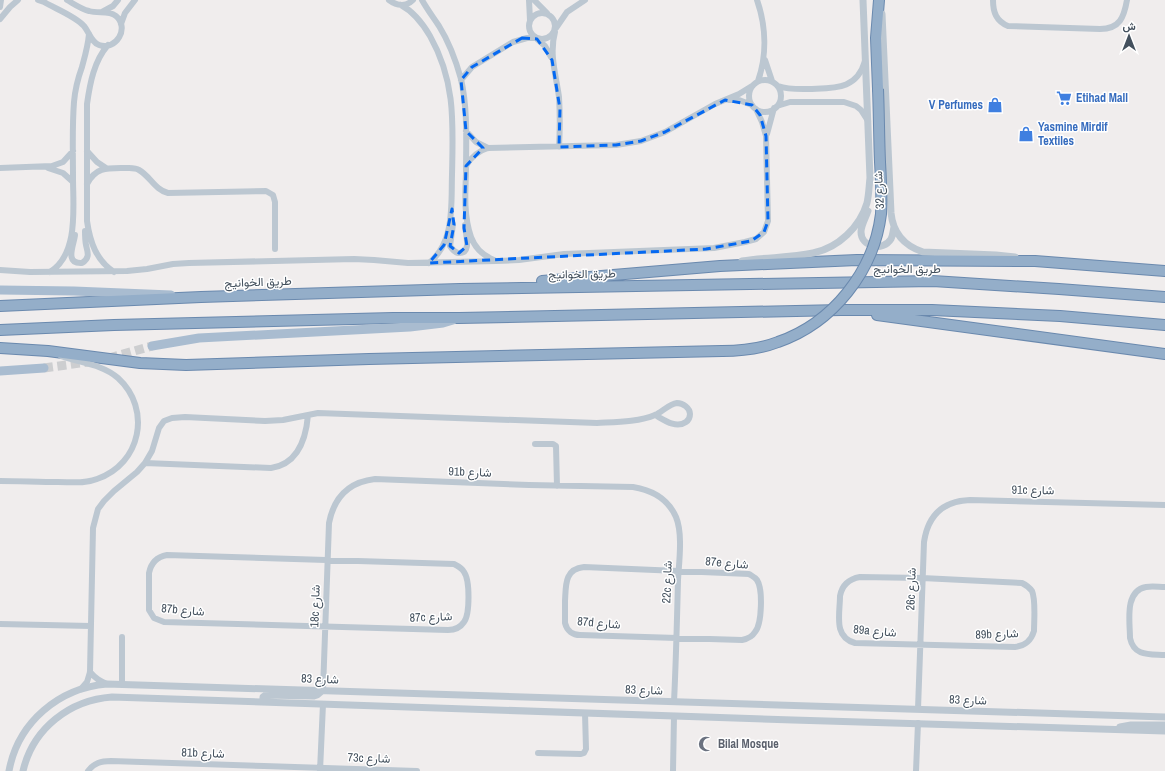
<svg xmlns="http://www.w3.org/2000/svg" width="1165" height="771" font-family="'Archivo Narrow',Vazirmatn,sans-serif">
<rect width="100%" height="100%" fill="#f0eded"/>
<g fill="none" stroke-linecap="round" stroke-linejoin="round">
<path stroke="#cdced0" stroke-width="9" stroke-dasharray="9 4.5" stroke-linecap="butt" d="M109,358L152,346
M44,368L88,362"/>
<g stroke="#6a89ae" stroke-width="12">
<path id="trunk" d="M878,89L876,38L879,0
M542,281L720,266L857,260L1035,261L1165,271
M0,306L201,297L460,289L933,281L1059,289L1165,297
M877,315L1165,354
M0,330L114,325L393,318H459L841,310H932L1060,316L1165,325
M0,348L48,351L140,363L186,365L369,359L722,351"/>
</g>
<path stroke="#bcc7d1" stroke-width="6" d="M38,0L44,2C56,9 75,16 84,26C89,32 91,42 99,45C116,51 130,28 116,16C109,10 98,14 89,11C81,9 74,4 67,0
M389,0C397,6 406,7 413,0
M422,0C427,9 433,17 439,26C449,42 456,61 461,79C468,110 466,143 466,174C465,195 464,217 471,237C475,248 484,256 494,260
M529,0L530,20
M534,0L547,13
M757,0C766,26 767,55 758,81
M993,0C993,12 996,21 1008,26L1100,29C1120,29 1124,17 1127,0
M401,5C414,12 423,24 430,36C456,82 453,124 452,175C451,205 455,242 429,263
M0,7L1,0
M102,12L113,6L118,0
M529 26a13 13 0 1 1 26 0a13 13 0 1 1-26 0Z
M0,19L10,7L18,0
M121,24L125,13L135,0
M556,28L567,12L585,0
M555,32C549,54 556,75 559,97C560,113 560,130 559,147
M537,39L545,46L551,57
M108,45C94,61 90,83 87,104V221C90,242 96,260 114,272
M765,60L772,81
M461,80L472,67L513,42L527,38H536
M749 96a16 16 0 1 1 32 0a16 16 0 1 1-32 0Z
M778,86C789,90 800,89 812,89C836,88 857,89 865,61
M729,100H739L752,105
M777,106L790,102H844L856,106L861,110L868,121
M466,131L476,142L488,148
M767,134L774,108
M87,151L97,162L106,168
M466,166C471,157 478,151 488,148L616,145L641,141L665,132L715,104L739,94L752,86
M0,168L52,166L63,162L73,151
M48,168L63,173L73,182
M87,184C96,167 107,168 124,168C129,168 135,167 139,170C150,176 155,190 168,193L266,191L273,195L275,202V249
M453,224L450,246C452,249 454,252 458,253C473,254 465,233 465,225
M75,235C74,245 64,264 82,263C90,258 88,253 86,245C85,240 85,236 85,231
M0,270L30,272L127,271L147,269L173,264L189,263L354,259L374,260L408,263L496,261L519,260L564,254L714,248L745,242L756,239L764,232L768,221L766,136L762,122L756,109
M50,272C79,254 73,207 73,178C73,153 72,127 74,102C75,90 78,78 82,67C85,56 88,46 89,34
M535,444H553L556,446L557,486
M145,463L271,468C298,464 306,439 308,415
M0,481C19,481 39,482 58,482C71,482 85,484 97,479C141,464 152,409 118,378C102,364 80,363 61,356
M167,555L454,564C458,566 462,568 464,572C470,580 470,614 464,622C460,628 454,630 448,630L164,622L154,618L149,610V573C151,563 156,557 167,555Z
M584,567L749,574C752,576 755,577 757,580C763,589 762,624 755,632C752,637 747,639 742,640L580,635C573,635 567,631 565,623C565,616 565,608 565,601C566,586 564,569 584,567Z
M860,577L922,578L1022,583C1026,585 1029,587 1032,591C1036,600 1034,621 1034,631C1031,641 1025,646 1015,647L855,643C833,637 840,614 840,596C842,585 849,579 860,577Z
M1165,587C1159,587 1152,586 1146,587C1124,591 1130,622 1130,638C1134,657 1150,654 1165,655
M0,624L91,626
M90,672C95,678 99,681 107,684
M122,683V637
M81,689L87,682L90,672L93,528L98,509L104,501L114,491L137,472L145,463L152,451L159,428L164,421L172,418L185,417L265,421L283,420L318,413L597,423C614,422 639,422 655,415C662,412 669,404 677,403C683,403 690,408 690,414C690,417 689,420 686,422C676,429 664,420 655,415
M323,690L329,523C334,497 349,482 375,479L529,485L633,487C652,490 668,499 676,517C683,534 679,562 678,580C677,621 676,661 674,702
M918,709L924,542C928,515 943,501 970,500L1165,505
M538,753L581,754L584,753L586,749L585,713
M88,771C94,763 101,761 111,761C213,765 315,767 417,771
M320,771L323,704
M673,771L674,716
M916,771L918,723"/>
<path stroke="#bcc7d1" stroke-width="7" d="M882,14L891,213C893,233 905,246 923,252L996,255L1015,257
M868,211C866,217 861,225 861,232C861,247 883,252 891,239C893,235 893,231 894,227
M742,261C766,257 790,258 813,253C838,248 860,227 867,203C869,194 869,186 870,178L863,0
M264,702L263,700V697L266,695L314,696L317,695L323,690
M1120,727L1131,725H1165
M9,771C18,722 59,688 107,684L1165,717
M23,771C33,728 70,700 112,697L793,720L1165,731"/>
<path stroke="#a9bcd0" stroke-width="9" d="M0,290L74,291L171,295
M152,346L199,338L410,327L443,323L453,320
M0,371L44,368"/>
<use href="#trunk" stroke="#94aec9" stroke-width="10"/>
<g stroke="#6a89ae" stroke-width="12" stroke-linecap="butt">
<path id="trunk-bridge" d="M722,351C741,351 760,349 778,342C833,323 874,271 881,214C882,196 881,179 880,162C879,138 879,113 878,89"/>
</g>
<use href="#trunk-bridge" stroke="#94aec9" stroke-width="10"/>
</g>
<path fill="none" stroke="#0569f2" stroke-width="3" stroke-dasharray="8 5" stroke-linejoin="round" d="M522,38L537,39L552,60L560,109L559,147L616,145L641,141L665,132L725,100L752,105L760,115L766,136L768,221L764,232L751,241L706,249L429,263L444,245L452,209L454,225L450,246L459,253L467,246L464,228L466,166L483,148L466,131L461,80L472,67Z"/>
<defs>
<g id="supermarket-bare" transform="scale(1.2)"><path d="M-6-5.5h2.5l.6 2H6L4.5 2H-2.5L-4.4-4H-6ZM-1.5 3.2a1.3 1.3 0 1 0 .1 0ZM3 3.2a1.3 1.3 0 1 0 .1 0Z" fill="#3f7fe0" stroke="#fff" stroke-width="2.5" paint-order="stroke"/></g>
<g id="shop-bare" transform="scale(1.2)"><path d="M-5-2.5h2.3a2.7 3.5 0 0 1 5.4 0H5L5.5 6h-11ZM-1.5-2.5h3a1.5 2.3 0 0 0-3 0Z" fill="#3f7fe0" stroke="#fff" stroke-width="2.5" paint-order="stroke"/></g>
<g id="mosque-bare" transform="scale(1.2)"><path d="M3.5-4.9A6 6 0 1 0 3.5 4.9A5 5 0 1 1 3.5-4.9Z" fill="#6b7280" stroke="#fff" stroke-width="2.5" paint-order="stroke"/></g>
</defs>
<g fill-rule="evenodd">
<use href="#supermarket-bare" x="1064" y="98"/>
<use href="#shop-bare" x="995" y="105"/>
<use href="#shop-bare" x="1026" y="134"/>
<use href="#mosque-bare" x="706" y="744"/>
</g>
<g text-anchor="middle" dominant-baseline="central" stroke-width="3" stroke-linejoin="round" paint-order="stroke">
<g font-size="12" font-weight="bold" fill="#366cbe" stroke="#fff" text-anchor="start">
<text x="1076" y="98">Etihad Mall</text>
<text x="983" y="105" text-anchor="end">V Perfumes</text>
<text x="1038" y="127">Yasmine Mirdif<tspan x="1038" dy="14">Textiles</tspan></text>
</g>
<g font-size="12" fill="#43505d" stroke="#fff">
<text transform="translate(879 190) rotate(-93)">شارع 32</text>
<text x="907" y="269">طريق الخوانيج</text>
<text transform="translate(582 274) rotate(-1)">طريق الخوانيج</text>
<text transform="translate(258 282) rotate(-2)">طريق الخوانيج</text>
<text transform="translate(470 472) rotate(2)">91b شارع</text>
<text transform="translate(1033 490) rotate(1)">91c شارع</text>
<text transform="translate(727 563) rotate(5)">87e شارع</text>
<text transform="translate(667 582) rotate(-88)">22c شارع</text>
<text transform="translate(911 589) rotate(-88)">26c شارع</text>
<text transform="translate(315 606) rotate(-88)">18c شارع</text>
<text transform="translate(183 610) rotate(5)">87b شارع</text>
<text transform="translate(431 617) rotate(-2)">87c شارع</text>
<text transform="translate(599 623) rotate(5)">87d شارع</text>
<text transform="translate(875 631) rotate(5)">89a شارع</text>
<text transform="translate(997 634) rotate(-2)">89b شارع</text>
<text transform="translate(320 679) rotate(2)">شارع 83</text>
<text transform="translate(644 690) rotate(2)">شارع 83</text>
<text transform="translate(968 700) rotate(2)">شارع 83</text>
<text transform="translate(203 753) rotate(2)">81b شارع</text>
<text transform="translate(369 758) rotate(2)">73c شارع</text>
</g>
<g font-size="12" font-weight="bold" fill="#5b616d" stroke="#fff" text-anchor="start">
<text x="718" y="744">Bilal Mosque</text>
</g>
</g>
<g transform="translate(1129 36)" stroke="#ffffff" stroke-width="3" paint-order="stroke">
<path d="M0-3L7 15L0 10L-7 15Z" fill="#43505d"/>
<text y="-6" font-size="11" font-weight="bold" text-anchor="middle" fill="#43505d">ش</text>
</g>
</svg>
